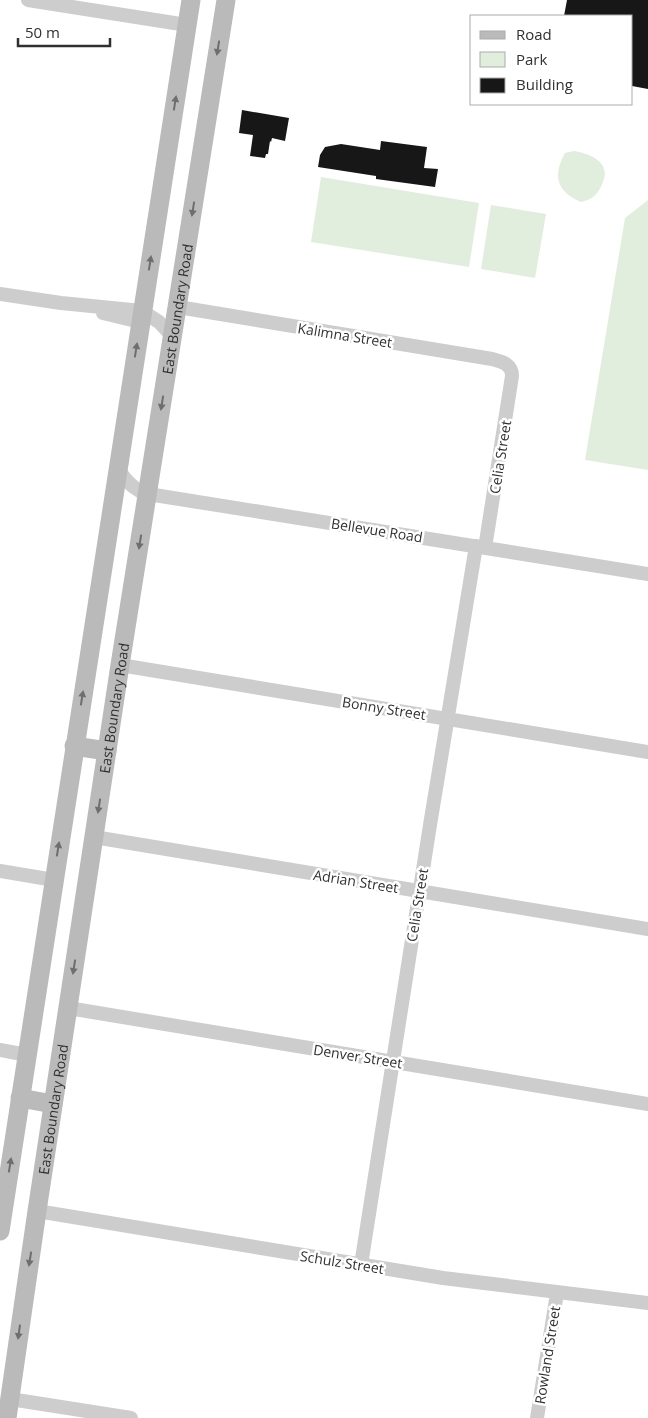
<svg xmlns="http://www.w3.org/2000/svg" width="648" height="1418" font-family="'Open Sans',sans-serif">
<rect width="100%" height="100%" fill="#fff"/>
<path fill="#e2eedd" d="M574,151C591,154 611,162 603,182C598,194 594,199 581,202C557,192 552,176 565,153Z
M321,177L479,203L469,267L311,242Z
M648,200V470L585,460L625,218Z
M491,205L546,214L535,278L481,269Z"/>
<path fill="#171717" d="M567,0H648V89L632,86V16H564Z
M242,110L289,118L285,141L272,138L271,142L270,141L268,154H266L265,158L250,156L253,135L239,133Z
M381,141L427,147L424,168L438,169L435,187L376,179V176L318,167L320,155L325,147L341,144L380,150Z"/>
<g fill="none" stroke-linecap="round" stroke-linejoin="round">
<path stroke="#cdcdcd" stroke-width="14" d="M28,0L187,25
M0,294L61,303L142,311L159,322L173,337
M178,307L492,359C503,362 512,364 512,376L485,548
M103,313L140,322
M117,468C126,480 133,490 148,494L648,574
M120,665L648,752
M94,837L648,929
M0,871L54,880
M68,1008L648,1104
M0,1050L27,1055
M37,1211L443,1278L648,1303
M361,1265L430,825L476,546
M10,1399L131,1418
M537,1418L557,1293"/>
<g stroke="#bababa" stroke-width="19">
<path d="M74,746L107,751"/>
<path d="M20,1098L53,1104"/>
<path d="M0,1231L191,0"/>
<path id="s1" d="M7,1418L37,1211L120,665L226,0"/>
</g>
</g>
<defs><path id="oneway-solid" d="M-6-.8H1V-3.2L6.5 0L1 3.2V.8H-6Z" transform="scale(1.25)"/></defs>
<g fill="#6e6e6e">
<use href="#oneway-solid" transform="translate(218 48) rotate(99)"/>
<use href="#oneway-solid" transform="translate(175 103) rotate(-81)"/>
<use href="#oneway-solid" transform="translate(193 209) rotate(99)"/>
<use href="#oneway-solid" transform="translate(150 263) rotate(-81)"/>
<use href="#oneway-solid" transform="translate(136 350) rotate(-81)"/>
<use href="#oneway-solid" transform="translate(162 403) rotate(99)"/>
<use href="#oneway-solid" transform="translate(140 542) rotate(99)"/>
<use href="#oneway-solid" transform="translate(82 698) rotate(-81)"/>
<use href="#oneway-solid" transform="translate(99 806) rotate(99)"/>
<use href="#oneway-solid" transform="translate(58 849) rotate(-81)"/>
<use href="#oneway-solid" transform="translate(74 967) rotate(99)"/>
<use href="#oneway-solid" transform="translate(10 1165) rotate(-81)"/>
<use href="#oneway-solid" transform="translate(30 1259) rotate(99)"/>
<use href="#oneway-solid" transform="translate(19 1332) rotate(98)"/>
</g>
<g text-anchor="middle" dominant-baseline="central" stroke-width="5" stroke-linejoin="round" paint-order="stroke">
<g font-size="14" fill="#303030" stroke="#fff">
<text stroke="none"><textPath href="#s1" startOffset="1122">East Boundary Road</textPath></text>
<text transform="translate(345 335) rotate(9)">Kalimna Street</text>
<text transform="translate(500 457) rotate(-81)">Celia Street</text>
<text transform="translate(377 530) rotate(9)">Bellevue Road</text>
<text transform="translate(384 708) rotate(9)">Bonny Street</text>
<text stroke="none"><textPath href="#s1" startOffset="718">East Boundary Road</textPath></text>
<text transform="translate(356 881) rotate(9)">Adrian Street</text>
<text transform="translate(417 905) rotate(-81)">Celia Street</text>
<text transform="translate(358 1056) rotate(9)">Denver Street</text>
<text stroke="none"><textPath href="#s1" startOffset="312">East Boundary Road</textPath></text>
<text transform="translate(342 1262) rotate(9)">Schulz Street</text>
<text transform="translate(547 1355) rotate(-81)">Rowland Street</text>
</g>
</g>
<rect x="470" y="15" width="162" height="90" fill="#ffffff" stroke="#acacac"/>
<rect x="480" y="31" width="25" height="8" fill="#bababa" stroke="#acacac"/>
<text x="516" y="40" font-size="15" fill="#303030">Road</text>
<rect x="480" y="52" width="25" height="15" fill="#e2eedd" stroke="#acacac"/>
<text x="516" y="65" font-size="15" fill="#303030">Park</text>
<rect x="480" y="78" width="25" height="15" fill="#171717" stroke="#acacac"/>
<text x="516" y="90" font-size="15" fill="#303030">Building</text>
<path d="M18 38v8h92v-8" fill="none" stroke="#303030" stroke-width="2.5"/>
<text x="25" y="38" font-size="15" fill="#303030" stroke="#ffffff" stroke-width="4" paint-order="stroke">50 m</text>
</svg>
